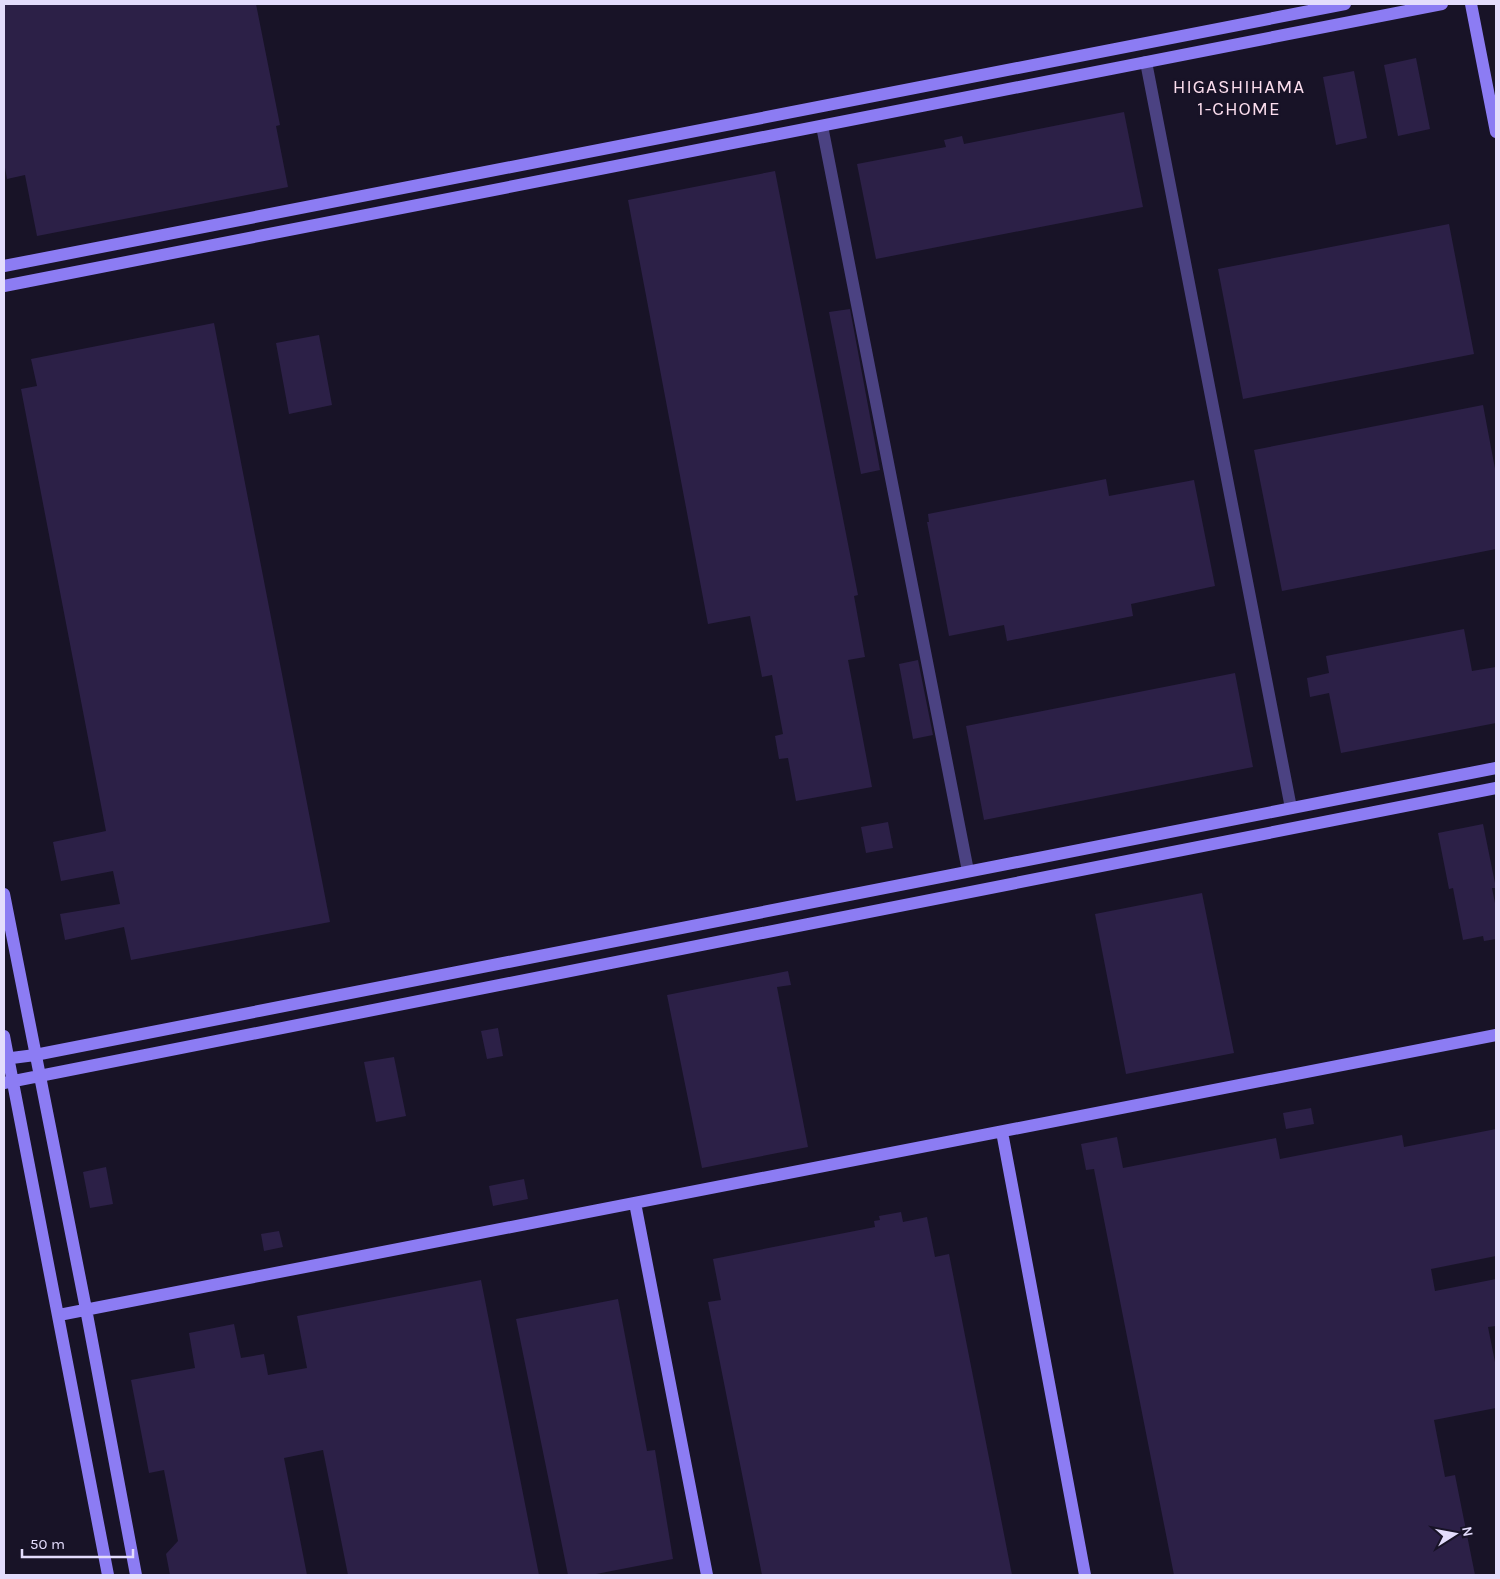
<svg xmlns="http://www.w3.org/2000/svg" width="1500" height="1579" font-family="Karla,sans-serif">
<rect width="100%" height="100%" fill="#181327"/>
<path fill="#2c2047" d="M4,4H256L280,125L276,126L288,187L37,236L25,175L7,179L4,162Z
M1416,58L1430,129L1398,136L1384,65Z
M1354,71L1367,138L1336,145L1323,77Z
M1124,112L1143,207L876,259L857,164L946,147L944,140L962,136L964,144Z
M775,171L858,595L854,596L865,657L848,660L872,787L796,801L788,758L779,759L775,736L783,734L772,675L762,677L750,616L708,624L628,200Z
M1449,224L1474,354L1243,399L1218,269Z
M850,309L880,470L861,474L829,312Z
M214,323L330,922L131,960L124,927L65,940L60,914L120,904L113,871L61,881L53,842L106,831L21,389L37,386L31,359Z
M319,335L332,405L289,414L276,343Z
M1483,405L1496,474V549L1282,591L1254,450Z
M1106,479L1109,496L1194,480L1215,586L1131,604L1133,616L1007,641L1004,625L949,636L927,522H929L928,514Z
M1464,629L1472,671L1496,667V723L1341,753L1329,693L1310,697L1307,678L1329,673L1326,656Z
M918,660L933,735L913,739L899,664Z
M1235,673L1253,767L984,820L966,726Z
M888,822L893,848L866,853L861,827Z
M1483,824L1496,888H1492L1496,908V939L1484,941L1483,936L1463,940L1453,888L1449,889L1438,833Z
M1202,893L1234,1053L1126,1074L1095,914Z
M788,971L791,985L777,987L808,1147L702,1168L667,995Z
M498,1028L503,1056L487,1059L481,1031Z
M394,1057L406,1116L376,1122L364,1062Z
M1311,1108L1314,1124L1286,1129L1283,1113Z
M1496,1129V1256L1431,1269L1435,1291L1496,1279V1326L1488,1327L1496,1367V1408L1434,1420L1445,1477L1455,1475L1475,1575H1174L1094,1169L1086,1170L1081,1144L1117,1137L1123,1168L1276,1138L1280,1159L1402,1135L1404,1147Z
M106,1167L113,1204L90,1208L83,1172Z
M524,1179L528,1199L493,1206L489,1186Z
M901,1212L903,1222L927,1217L935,1257L949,1254L1012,1575H762L708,1302L721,1300L713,1259L875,1227L874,1221L880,1220L879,1216Z
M279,1231L283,1247L264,1251L261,1234Z
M481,1280L539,1575H348L323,1450L284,1458L307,1575H170L166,1554L178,1541L164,1470L149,1473L131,1380L195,1368L189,1333L234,1324L241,1358L264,1354L268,1375L307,1368L297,1316Z
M618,1299L647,1451L655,1450L673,1559L591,1575H568L516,1319Z"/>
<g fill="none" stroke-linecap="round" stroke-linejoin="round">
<path stroke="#4b4282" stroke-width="12" d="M1146,62L1291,808
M822,126L968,871"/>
<path stroke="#8c7cf3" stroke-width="12" d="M1471,4L1496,132
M4,266L1345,4
M4,286L1442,4
M4,894L86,1309L136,1575
M4,1036L108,1575
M4,1059L35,1055L1496,768
M4,1083L1496,788
M1002,1132L1085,1575
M635,1203L707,1575
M59,1315L1496,1035"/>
</g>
<g text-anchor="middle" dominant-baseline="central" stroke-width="5" stroke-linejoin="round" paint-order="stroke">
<g font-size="19" letter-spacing="1" fill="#fcdeee" stroke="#181327">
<text x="1239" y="87">HIGASHIHAMA<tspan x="1239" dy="22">1-CHOME</tspan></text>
</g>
</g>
<rect width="1500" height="1579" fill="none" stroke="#e3dcfc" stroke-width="10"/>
<g transform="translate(1455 1534) rotate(79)" stroke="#181327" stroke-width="4" paint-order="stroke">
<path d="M0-4L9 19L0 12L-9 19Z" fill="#e3dcfc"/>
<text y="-8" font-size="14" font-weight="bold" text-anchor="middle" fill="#e3dcfc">N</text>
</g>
<path d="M22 1549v8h111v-8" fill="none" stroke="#e3dcfc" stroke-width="2.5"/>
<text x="30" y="1549" font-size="15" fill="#e3dcfc" stroke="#181327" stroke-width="4" paint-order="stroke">50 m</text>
</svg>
